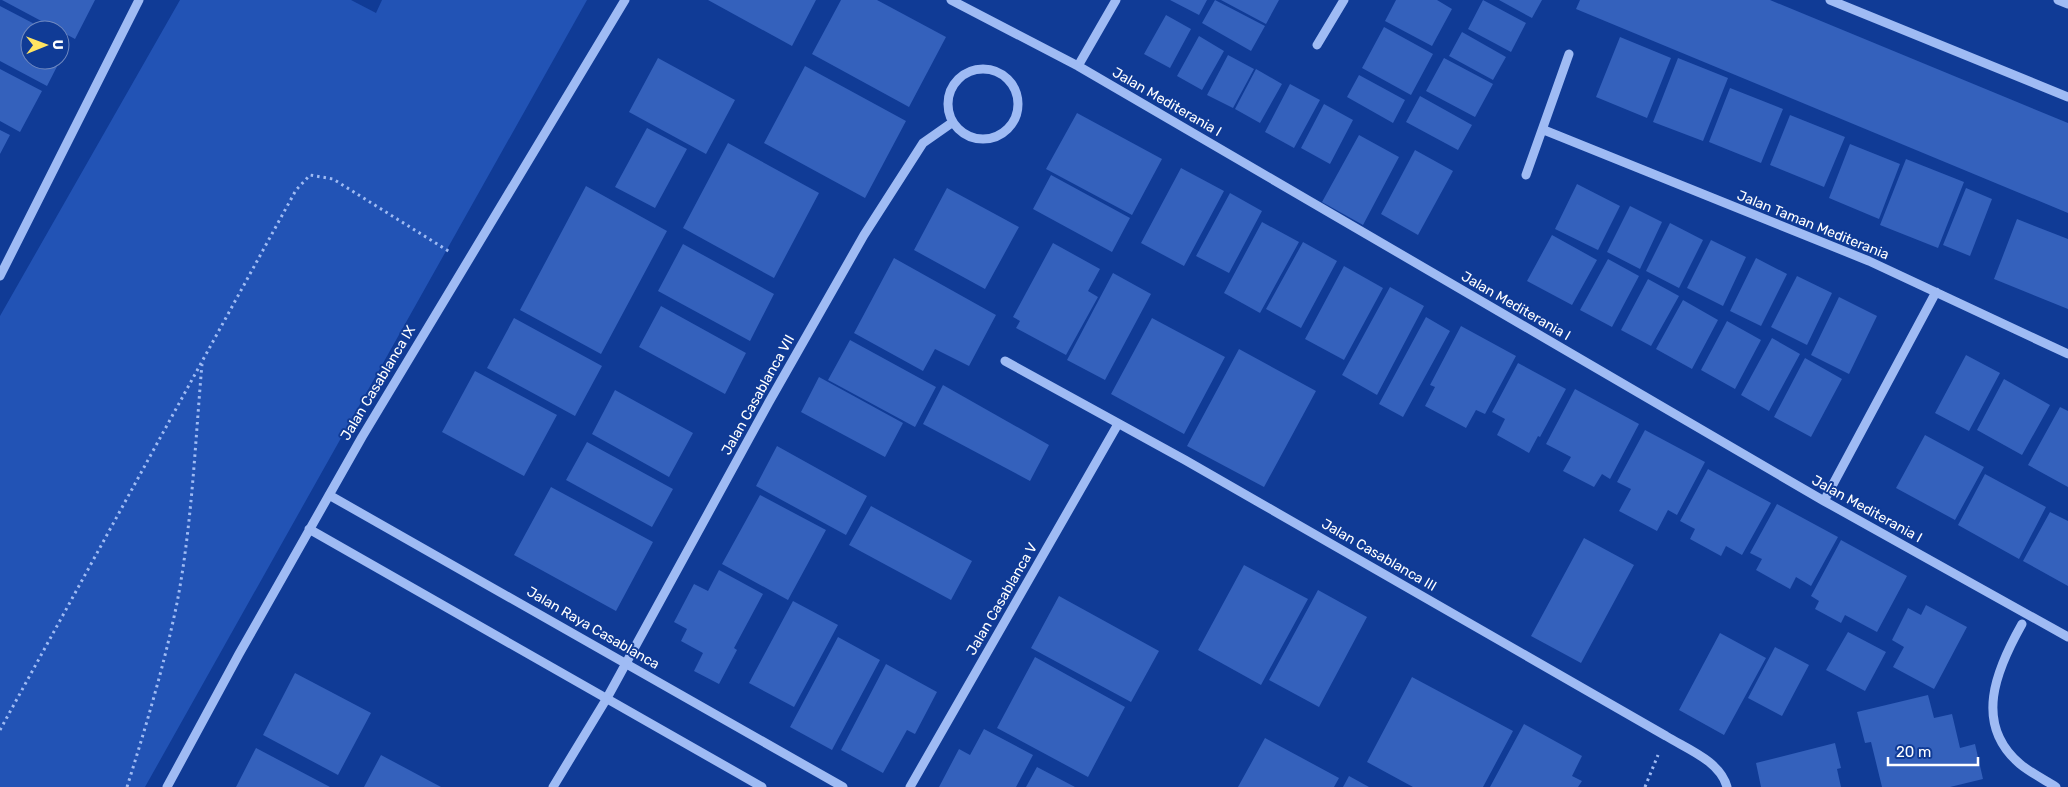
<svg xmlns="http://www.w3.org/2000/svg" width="2068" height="787" font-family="Rubik,sans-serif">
<rect width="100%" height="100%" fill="#103b96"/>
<path fill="#2253b5" d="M180,0H351L376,13L382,0H587L145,787H0V316Z"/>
<path fill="#3461bc" d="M2,0H95L75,39Z
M708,0H816L792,46Z
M841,0H877L946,37L909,107L812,54Z
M1170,0H1207L1199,15Z
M1215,0L1265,26L1251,51L1202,23Z
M1221,0H1279L1266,24Z
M1396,0H1437L1452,9L1432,46L1385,21Z
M1483,0L1526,23L1511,52L1468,29Z
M1499,0H1542L1532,18Z
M1580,0H1770L2068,123V213L1576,9Z
M0,6L46,30H30V60H60V38L69,43L47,86L0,61Z
M1166,15L1191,29L1170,68L1144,54Z
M1384,27L1433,54L1411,95L1362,68Z
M1462,32L1506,57L1493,80L1449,56Z
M1199,36L1224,51L1202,90L1177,76Z
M1620,37L1671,58L1647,118L1596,97Z
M1228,55L1254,69L1233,108L1207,95Z
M658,58L735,100L706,154L629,112Z
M1444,58L1493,84L1475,117L1426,91Z
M1678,58L1728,78L1703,141L1653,122Z
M805,66L906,121L865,198L764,143Z
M0,69L42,91L20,132L0,121Z
M1256,69L1282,84L1260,123L1235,109Z
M1359,75L1405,100L1393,123L1347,97Z
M1290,84L1320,100L1294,148L1265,132Z
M1730,88L1783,109L1761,163L1709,142Z
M1420,96L1472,125L1458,150L1406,122Z
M1324,104L1353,120L1330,164L1301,148Z
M1077,113L1162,159L1132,215L1046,169Z
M1790,115L1845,137L1824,187L1770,165Z
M647,128L687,149L655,208L615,187Z
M0,130L10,135L0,154Z
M1359,135L1399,157L1363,225L1322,202Z
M728,143L819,193L774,278L683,228Z
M1850,144L1900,164L1879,219L1829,198Z
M1415,150L1453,171L1418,235L1381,214Z
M1906,159L1964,182L1938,248L1880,225Z
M1181,168L1224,191L1184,266L1141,243Z
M1051,175L1130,218L1112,252L1033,209Z
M1577,184L1620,206L1598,250L1555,229Z
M586,186L667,231L601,354L520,310Z
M947,188L1019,227L985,289L914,250Z
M1966,188L1992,199L1970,256L1943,245Z
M1230,193L1262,211L1229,273L1196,256Z
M1630,206L1662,222L1640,269L1607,252Z
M2017,219L2068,239V309L1994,279Z
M1262,222L1299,242L1260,313L1224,293Z
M1670,223L1703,240L1679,288L1646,271Z
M1552,235L1597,260L1572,305L1527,281Z
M1711,240L1746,257L1723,306L1687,288Z
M1303,242L1337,261L1301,328L1266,309Z
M1053,243L1100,269L1088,291L1098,297L1066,355L1016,328L1020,321L1013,317Z
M683,244L774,294L750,341L658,291Z
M894,258L996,315L969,366L935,349L923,371L854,333Z
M1756,258L1787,274L1761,326L1730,311Z
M1608,259L1639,276L1612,327L1580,310Z
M1344,266L1383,288L1344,360L1305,339Z
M1113,273L1151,294L1105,380L1067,360Z
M1797,276L1832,293L1807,345L1771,327Z
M1648,279L1679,296L1651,346L1621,330Z
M1390,287L1424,306L1377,395L1342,375Z
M1839,297L1877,316L1849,374L1811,355Z
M1683,300L1718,320L1692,369L1656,349Z
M661,306L746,353L725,394L639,347Z
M1426,317L1450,331L1403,417L1379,404Z
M514,318L602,366L575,416L487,368Z
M1152,318L1225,357L1184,434L1111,394Z
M1727,321L1761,340L1735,389L1701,370Z
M1461,326L1516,356L1485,414L1476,410L1466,428L1425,406L1435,387L1430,385Z
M1772,338L1800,354L1769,411L1741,395Z
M850,340L936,387L915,427L828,380Z
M1239,349L1316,391L1264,487L1187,446Z
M1966,355L2000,373L1969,431L1935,413Z
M1805,358L1842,379L1811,437L1774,417Z
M1518,363L1566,389L1540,437L1538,436L1529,453L1497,435L1505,419L1492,412Z
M475,371L557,415L524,476L442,432Z
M819,377L903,423L885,457L801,412Z
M2004,379L2050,405L2022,455L1977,430Z
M943,385L1049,445L1030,481L923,424Z
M1575,389L1639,424L1610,479L1602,474L1594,487L1563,471L1571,457L1546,444Z
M615,390L693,433L669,477L592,434Z
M2060,407L2068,411V487L2028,465Z
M1645,430L1705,462L1677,515L1668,510L1657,531L1619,511L1631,489L1617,482Z
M1925,435L1984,467L1955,520L1896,488Z
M587,442L673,489L652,527L566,480Z
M777,446L867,496L846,535L756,486Z
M1708,469L1771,503L1742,555L1726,546L1721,556L1690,539L1695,529L1680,521Z
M1985,474L2046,507L2019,559L1958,525Z
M551,487L653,542L616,611L514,555Z
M760,495L826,530L788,600L722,564Z
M1777,504L1838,537L1811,586L1796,577L1790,589L1756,570L1762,559L1750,553Z
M871,506L972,561L951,600L849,545Z
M2050,512L2068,521V586L2023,561Z
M1584,538L1634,565L1581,663L1531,636Z
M1841,540L1907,576L1877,632L1845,615L1841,623L1815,609L1819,601L1811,596Z
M1244,565L1308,599L1261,685L1198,650Z
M719,570L763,594L734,648L737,650L719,684L694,671L703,653L681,641L687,629L674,622L694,584L708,591Z
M1318,590L1367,617L1319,707L1269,680Z
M1059,596L1159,651L1131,702L1031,648Z
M793,601L838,625L794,707L749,683Z
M1926,605L1967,627L1934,689L1893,667L1904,647L1892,640L1908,608L1921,615Z
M1848,632L1886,652L1865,691L1826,670Z
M1720,633L1766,658L1724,735L1679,710Z
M838,637L880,660L832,750L790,727Z
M1775,647L1809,665L1782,716L1748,698Z
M1035,657L1125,707L1088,777L997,728Z
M886,664L937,692L915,734L907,730L883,773L841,750Z
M295,673L371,713L338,775L263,735Z
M1412,677L1513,731L1483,787H1413L1367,762Z
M1928,695L1934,718L1952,714L1960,748L1975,744L1983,779L1950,787H1882L1871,742L1865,743L1857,712Z
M1524,724L1582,756L1572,776L1582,781L1578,787H1490Z
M984,729L1033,755L1016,787H939L959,749L970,755Z
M1265,738L1339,778L1334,787H1238Z
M1835,743L1841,768L1837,769L1841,787H1761L1756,763Z
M256,748L330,787H236Z
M381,755L441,787H364Z
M1037,767L1075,787H1026Z
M1349,776L1369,787H1343Z"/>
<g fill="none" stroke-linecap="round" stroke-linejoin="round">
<path stroke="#9fbbf4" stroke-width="3" stroke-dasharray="2.5 4" stroke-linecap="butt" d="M0,730L296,190L310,175L333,179L450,252
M127,787C146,726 164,666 177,603C192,525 195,444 202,364
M1645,787L1658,755"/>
<path stroke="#9fbbf4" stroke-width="9" d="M951,0L1078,66L1824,501L2068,637
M1830,0L2068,97
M2058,0L2068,4
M1317,45L1344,0
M1078,66L1116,0
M948 104a35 35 0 1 1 70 0a35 35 0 1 1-70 0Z
M1544,130L1869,261L2068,354
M1526,175L1569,54
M0,276L139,0
M1005,361L1185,460L1666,736C1687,749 1720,761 1727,787
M329,495L843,787
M1824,501L1936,292
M309,529L762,787
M2022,624C1996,670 1973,724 2020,764C2031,773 2045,780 2056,787
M167,787L239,654L362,437L625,0
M553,787L607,698L769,402L864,235L923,143L953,122
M910,787L1118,424"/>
</g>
<g text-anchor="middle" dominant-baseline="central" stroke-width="4" stroke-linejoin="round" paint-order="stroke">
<g font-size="14" fill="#fff" stroke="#103b96">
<text transform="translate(1167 102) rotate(30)">Jalan Mediterania I</text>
<text transform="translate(1813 225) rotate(22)">Jalan Taman Mediterania</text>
<text transform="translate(1516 306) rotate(30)">Jalan Mediterania I</text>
<text transform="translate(378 383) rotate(-59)">Jalan Casablanca IX</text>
<text transform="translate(758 395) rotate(-61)">Jalan Casablanca VII</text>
<text transform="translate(1867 509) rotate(29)">Jalan Mediterania I</text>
<text transform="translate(1379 555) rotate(30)">Jalan Casablanca III</text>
<text transform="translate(1002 599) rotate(-60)">Jalan Casablanca V</text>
<text transform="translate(593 628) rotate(30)">Jalan Raya Casablanca</text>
</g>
</g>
<g transform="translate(45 45) rotate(89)"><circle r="24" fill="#103b96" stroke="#7089c0"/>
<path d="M0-4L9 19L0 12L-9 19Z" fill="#ffe462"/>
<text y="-8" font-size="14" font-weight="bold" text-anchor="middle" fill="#ffffff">U</text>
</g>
<path d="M1888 757v8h90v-8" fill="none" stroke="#ffffff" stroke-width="2.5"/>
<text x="1896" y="757" font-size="15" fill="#ffffff" stroke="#103b96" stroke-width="4" paint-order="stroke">20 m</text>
</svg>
